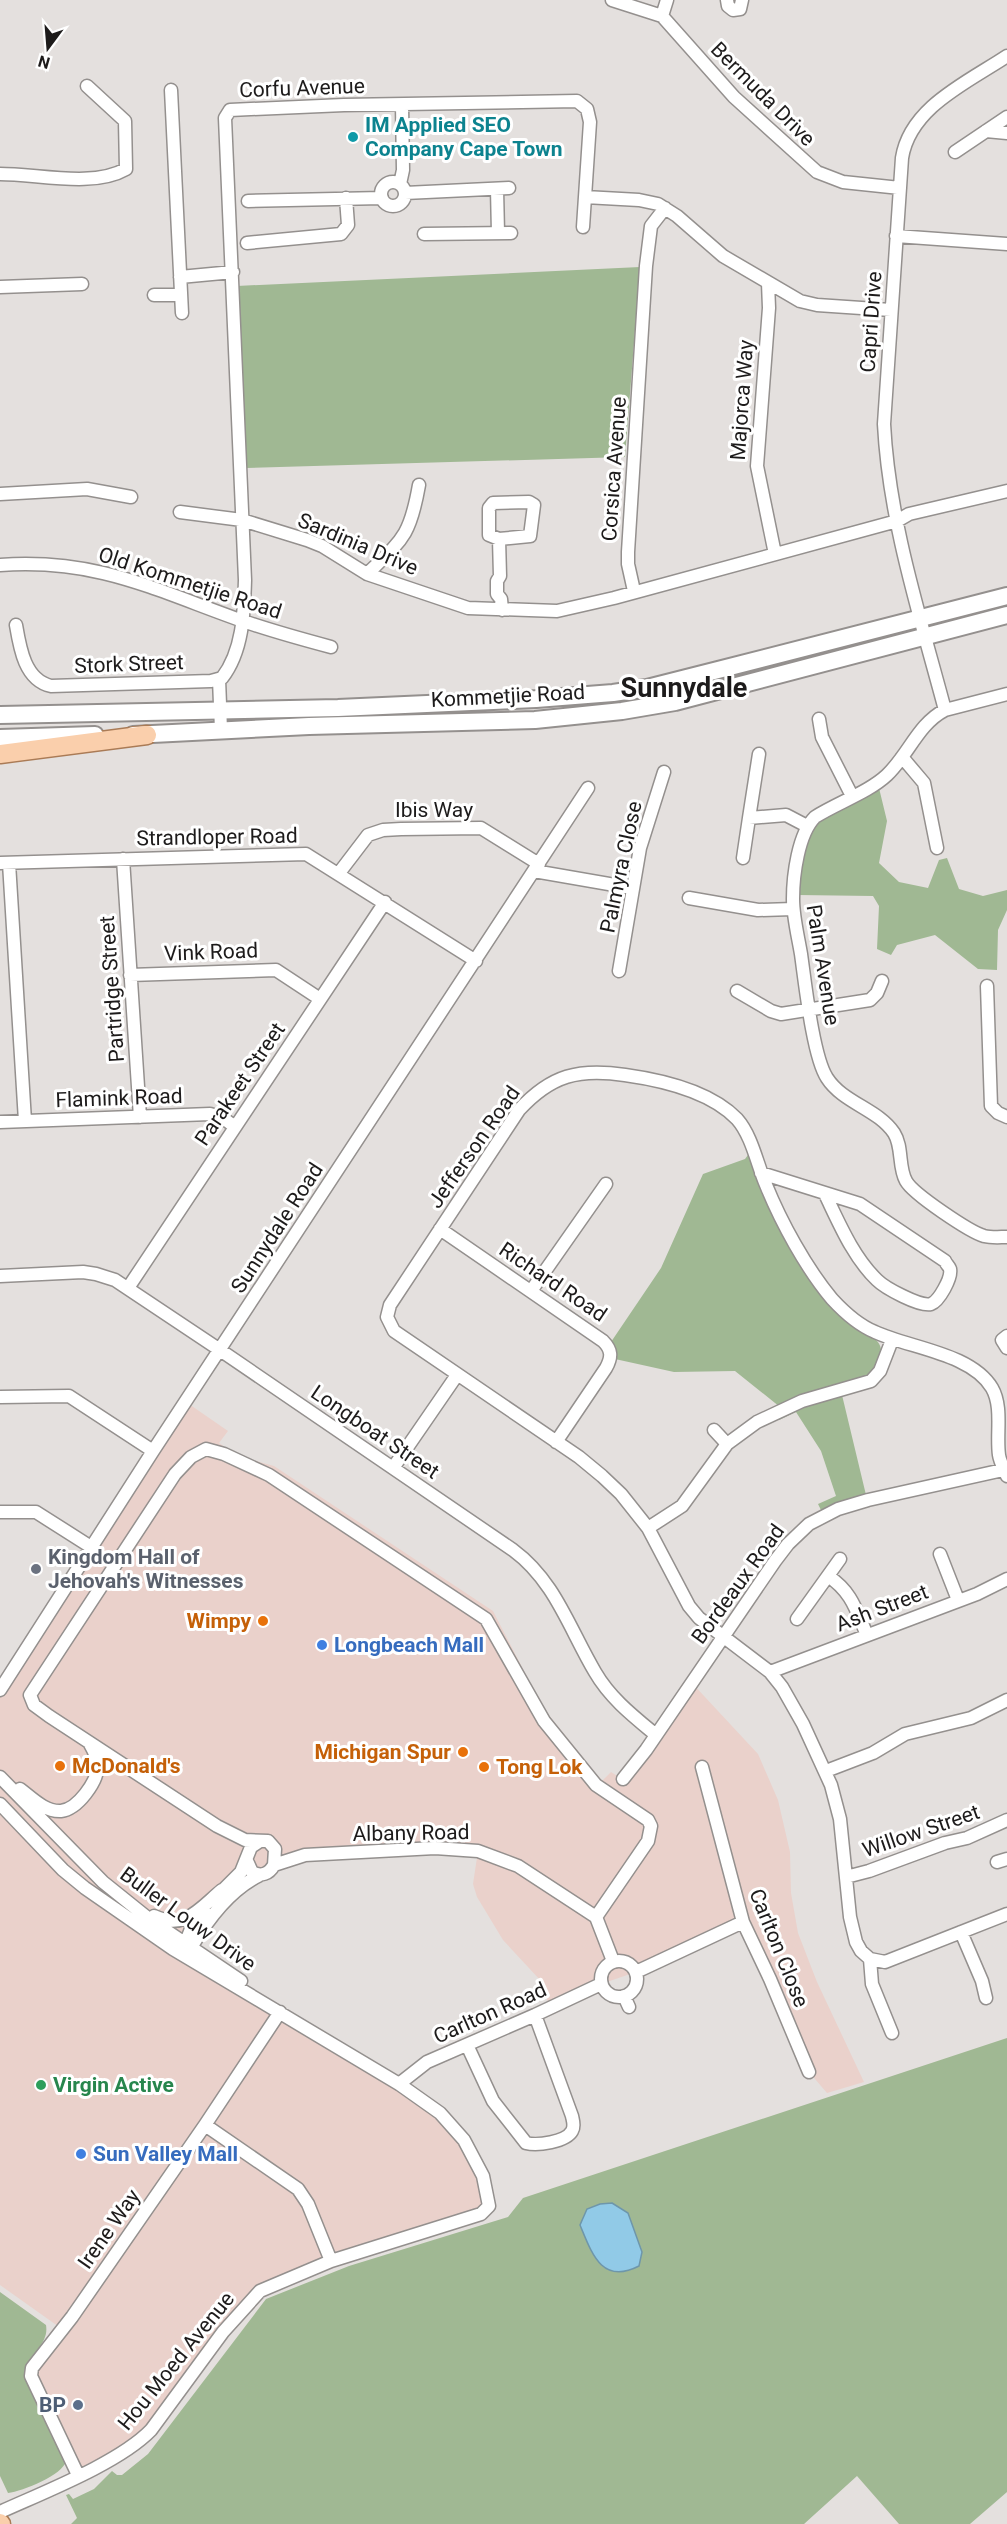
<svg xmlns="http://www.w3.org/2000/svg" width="1007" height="2524" font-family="Roboto,sans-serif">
<rect width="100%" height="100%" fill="#e4e0de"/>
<path fill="#ead1cb" d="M186,1402L228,1431L219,1443L238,1456L274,1466L493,1611L543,1708L602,1781L611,1772L622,1779L691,1682L758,1754L778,1800L790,1852L791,1893L798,1933L817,1982L864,2082L827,2093L809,2072L743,1922L636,1972L601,1984L550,2008L541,1981L503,1940L477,1897L473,1884L478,1851L305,1855L251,1879L192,1946L266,1999L399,2084L464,2140L489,2206L260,2291L151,2430L78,2475L31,2376L62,2329L0,2285V1690Z"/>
<path fill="#a0b893" d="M640,267L625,457L246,468L237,286Z
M879,788L887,821L879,863L899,882L928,888L939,860L947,858L959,889L983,896L1007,890V910L998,930L997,970L978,969L935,935L897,945L891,955L877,949L879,906L873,896L798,895C800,877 801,856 807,839C816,812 856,799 879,788Z
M748,1155L795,1251L870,1336C890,1346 879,1364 868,1378L780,1407L735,1371L674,1372L615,1359L611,1342L661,1268L703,1174L745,1159Z
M842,1395L866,1495L821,1510L818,1504L836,1496L821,1451L796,1412L779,1420L778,1417L803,1405Z
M1007,2038V2492L970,2524H899L857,2476L804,2524H71L77,2518L66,2495L69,2494L73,2499L94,2489L112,2471L117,2475H122L148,2454L266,2299L349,2266L508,2217L523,2198Z
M0,2292L46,2325C49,2342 33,2351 28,2368L66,2461C63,2475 23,2491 8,2493L0,2476Z"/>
<path fill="#91cae7" stroke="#6e96aa" stroke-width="1.5" d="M612,2203L628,2213L642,2252L639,2266C602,2285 592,2254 580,2225L587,2209L600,2204Z"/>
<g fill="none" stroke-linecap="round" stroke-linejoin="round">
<g stroke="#94908e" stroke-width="15">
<path id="minor" d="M612,0L662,16L734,97L817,172L843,182L900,188
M727,0L728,6L733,10L740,9L742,0
M662,16L667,0
M171,90L182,313
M986,131L1007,133
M955,152L1007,117
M0,174C38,174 93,188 126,169L125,121L87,86
M381 194a12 12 0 1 1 24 0a12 12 0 1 1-24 0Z
M400,184L403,170L402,105
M497,189L498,233
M405,193L509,188
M585,197L639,200L658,204L677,216L723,256L800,301L817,305L891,310
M248,201L382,198
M424,234L511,233
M896,236L1007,244
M247,243L341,234L348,225L346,198
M180,277L233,272
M768,283L769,308L757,466L775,554
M0,287L82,284
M154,295H181
M0,494L87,489L131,497
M529,502L534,505L530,536L499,539L489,535V508L493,503Z
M180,512L242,520L307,540L322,546L367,574L468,608L557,611L614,598L897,521L909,514L1007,491
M499,539L500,576L497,581V594L501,599L502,610
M0,565C97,558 155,590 243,621C272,631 301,639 331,647
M367,574C403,539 410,536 419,485
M634,591L628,564V552L646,266L651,226L665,208
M16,625C20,649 25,680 51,686L211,681L222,678C243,651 244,613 245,580L225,118L230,110L344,105L577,101L587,109L590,122L583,227
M219,679L221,730
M1007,694L945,710C918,724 909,754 887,775C869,792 837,803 815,817C798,834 793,876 793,899C793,917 798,936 801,954C805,982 813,1057 827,1078C843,1103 878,1109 894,1133C903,1147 898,1167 906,1181C913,1194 970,1232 984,1236C992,1238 1000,1237 1007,1237
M945,710C920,616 889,521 884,424L902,158C910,107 968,82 1007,56
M819,719L822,737L852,796
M902,757L924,783L937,848
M749,818L759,754
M743,858L749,818L786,815L807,826
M123,859L140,1117
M0,863L306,854L476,961
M9,863L25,1121
M534,871L632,888
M339,873L368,835L383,830L401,829L481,828L539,864
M689,898L758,910L793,909
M619,971L640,848L664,772
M130,975L276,970L320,999
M987,986L991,1106L998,1113L1007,1117
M737,991L771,1011L781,1014L870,1000L877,993L882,981
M0,1122L210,1114L223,1118L235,1127
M761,1173L860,1204L945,1261C946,1264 949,1266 950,1269C952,1278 939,1301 931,1304C920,1307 885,1288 877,1280C853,1257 839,1223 825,1194
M440,1229L603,1341C612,1350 612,1357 606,1368L556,1442
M0,1276L83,1272L96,1274L115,1280L220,1350L513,1550C555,1581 569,1628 595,1672C610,1698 633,1716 656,1735
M128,1288L385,902
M531,1291L606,1184
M1007,1336L1002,1340L1007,1348
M0,1397L69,1396L153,1451
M714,1430L727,1444
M393,1468L457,1375
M1007,1476C1004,1469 1000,1462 999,1455C996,1434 1003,1407 992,1388C971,1353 909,1348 875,1332C858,1325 844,1312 832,1299C806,1268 781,1222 766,1185C757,1164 752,1136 737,1119C710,1091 661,1080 625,1075C579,1068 551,1075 519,1110L390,1305L387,1317L394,1331L579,1457L602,1476L621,1494L648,1528L689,1606L699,1618L770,1672L782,1687L803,1724L831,1785L840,1819L850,1917L856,1942L861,1951L870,1959L885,1962L1007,1914
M0,1512H36L91,1547
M648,1528L682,1506L727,1444L757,1422L802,1401L871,1381L880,1371L892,1340
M940,1554L958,1600
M828,1576C852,1592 856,1610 867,1635
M797,1619L840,1559
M770,1672L977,1594L1007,1579
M0,1690L153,1451L588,788
M702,1767L743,1922L770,1979L809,2072
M826,1771L873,1753L905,1734L971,1718L1007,1700
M0,1777L103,1882L149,1919L241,1981
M623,1779L646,1750L775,1561L788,1544L809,1524L838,1509L868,1500L1007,1469
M20,1789C32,1798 45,1812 61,1811C78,1809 97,1782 98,1766C98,1758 94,1751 90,1744
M0,1804L63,1870L85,1888L173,1949L399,2084L440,2113L464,2140L483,2176L489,2206L481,2214L331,2261L260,2291L223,2332L151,2430C119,2463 44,2492 0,2512
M247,1861L252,1872C261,1877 269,1874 274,1865L275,1849L268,1841L245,1840L217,1826L49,1716L34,1705L30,1695L175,1474L191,1457L206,1449L224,1454L269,1475L486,1619L544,1721L596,1785L648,1820L651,1826L648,1841L596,1917
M997,1862L1007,1859
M274,1865L305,1855L435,1848L478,1851L518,1866L596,1917L613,1961
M846,1877L869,1871L945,1843L967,1838L1007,1820
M218,1895L241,1872L251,1847L260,1841
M154,1916C185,1931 200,1908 222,1890
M961,1932L982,1981L986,1998
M192,1946C208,1919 231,1889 260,1875
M184,1947L191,1929L205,1911
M870,1959L872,1984L892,2033
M601 1979a18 18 0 1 1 36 0a18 18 0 1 1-36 0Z
M636,1972L743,1922
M624,1996L629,2007
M467,2045L493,2101L526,2143C537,2146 566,2142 572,2131C575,2126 573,2121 572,2116L535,2015
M399,2084L427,2062L535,2015L601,1984
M205,2125L298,2189L308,2204L331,2261
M78,2475L31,2376L32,2368L72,2317L205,2125L280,2012"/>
</g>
<g stroke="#94908e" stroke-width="20">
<path id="secondary" d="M0,715L338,708L536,699L613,693L647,688L718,670L1007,596
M133,735L309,726L535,720L622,711L675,702L1007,615
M0,738L95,735"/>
</g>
<g stroke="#aa7b56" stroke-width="21">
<path id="primary" d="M0,754L147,735
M0,2523L1,2524"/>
</g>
<use href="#minor" stroke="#fff" stroke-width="12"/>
<use href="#secondary" stroke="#fff" stroke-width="16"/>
<use href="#primary" stroke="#facfac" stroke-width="18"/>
</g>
<circle fill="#0f9aa8" stroke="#fff" stroke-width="2" cx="353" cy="137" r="6"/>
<circle fill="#6b7280" stroke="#fff" stroke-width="2" cx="36" cy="1569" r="6"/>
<g fill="#e8710a" stroke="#fff" stroke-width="2">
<circle cx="263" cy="1621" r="6"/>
<circle cx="463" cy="1752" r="6"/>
<circle cx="60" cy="1766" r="6"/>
<circle cx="484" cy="1767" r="6"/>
</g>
<g fill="#3f7fe0" stroke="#fff" stroke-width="2">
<circle cx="322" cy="1645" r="6"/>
<circle cx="81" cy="2154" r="6"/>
</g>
<circle fill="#2e9e5b" stroke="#fff" stroke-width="2" cx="41" cy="2085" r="6"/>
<circle fill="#5c6f8a" stroke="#fff" stroke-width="2" cx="78" cy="2405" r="6"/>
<g text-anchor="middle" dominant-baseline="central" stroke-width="6" stroke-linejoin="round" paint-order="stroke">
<g font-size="21" fill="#1d1b1b" stroke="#fff">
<text transform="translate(302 88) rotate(-2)">Corfu Avenue</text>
<text transform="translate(763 94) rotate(45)">Bermuda Drive</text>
<text transform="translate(871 322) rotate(-86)">Capri Drive</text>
<text transform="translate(742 400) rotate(-86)">Majorca Way</text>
<text transform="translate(614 469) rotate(-86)">Corsica Avenue</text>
<text transform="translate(358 544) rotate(23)">Sardinia Drive</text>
<text transform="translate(190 583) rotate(18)">Old Kommetjie Road</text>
<text transform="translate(129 664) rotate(-2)">Stork Street</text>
<text transform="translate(508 696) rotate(-3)">Kommetjie Road</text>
<text x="434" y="810">Ibis Way</text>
<text transform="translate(217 837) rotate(-1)">Strandloper Road</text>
<text transform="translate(621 867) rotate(-78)">Palmyra Close</text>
<text transform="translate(211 952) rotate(-2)">Vink Road</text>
<text transform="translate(823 965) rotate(81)">Palm Avenue</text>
<text transform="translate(112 989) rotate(-94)">Partridge Street</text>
<text transform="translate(240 1084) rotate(-56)">Parakeet Street</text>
<text transform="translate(119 1098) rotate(-2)">Flamink Road</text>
<text transform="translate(474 1147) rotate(-55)">Jefferson Road</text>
<text transform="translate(277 1228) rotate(-57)">Sunnydale Road</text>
<text transform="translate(553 1282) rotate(34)">Richard Road</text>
<text transform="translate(375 1432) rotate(34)">Longboat Street</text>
<text transform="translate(738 1584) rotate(-54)">Bordeaux Road</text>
<text transform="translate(882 1608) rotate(-21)">Ash Street</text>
<text transform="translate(921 1831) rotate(-19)">Willow Street</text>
<text transform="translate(411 1833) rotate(-1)">Albany Road</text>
<text transform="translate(188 1919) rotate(36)">Buller Louw Drive</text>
<text transform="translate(779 1948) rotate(68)">Carlton Close</text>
<text transform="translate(490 2013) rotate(-24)">Carlton Road</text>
<text transform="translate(109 2229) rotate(-55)">Irene Way</text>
<text transform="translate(176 2361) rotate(-51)">Hou Moed Avenue</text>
</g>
<g font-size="21" font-weight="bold" fill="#0d838f" stroke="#fff" text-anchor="start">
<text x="365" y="125">IM Applied SEO<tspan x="365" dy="24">Company Cape Town</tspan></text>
</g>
<g font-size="21" font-weight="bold" fill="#5b616d" stroke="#fff" text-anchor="start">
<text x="48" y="1557">Kingdom Hall of<tspan x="48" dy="24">Jehovah's Witnesses</tspan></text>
</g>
<g font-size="21" font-weight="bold" fill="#c56008" stroke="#fff" text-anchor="end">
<text x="251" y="1621">Wimpy</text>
<text x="451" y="1752">Michigan Spur</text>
<text x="72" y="1766" text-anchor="start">McDonald's</text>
<text x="496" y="1767" text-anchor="start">Tong Lok</text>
</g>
<g font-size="21" font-weight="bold" fill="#366cbe" stroke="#fff" text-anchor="start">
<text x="334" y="1645">Longbeach Mall</text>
<text x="93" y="2154">Sun Valley Mall</text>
</g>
<g font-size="21" font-weight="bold" fill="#27864d" stroke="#fff" text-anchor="start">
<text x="53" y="2085">Virgin Active</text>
</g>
<g font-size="21" font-weight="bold" fill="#4e5e75" stroke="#fff" text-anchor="end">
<text x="66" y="2405">BP</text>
</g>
<g font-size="27" font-weight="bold" fill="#1d1b1b" stroke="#fff">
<text x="684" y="688">Sunnydale</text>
</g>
</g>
<g transform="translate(48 48) rotate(196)" stroke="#ffffff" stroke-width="4.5" paint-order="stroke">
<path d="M0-4.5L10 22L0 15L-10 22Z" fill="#1d1b1b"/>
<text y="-9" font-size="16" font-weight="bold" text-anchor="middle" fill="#1d1b1b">N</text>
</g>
</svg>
